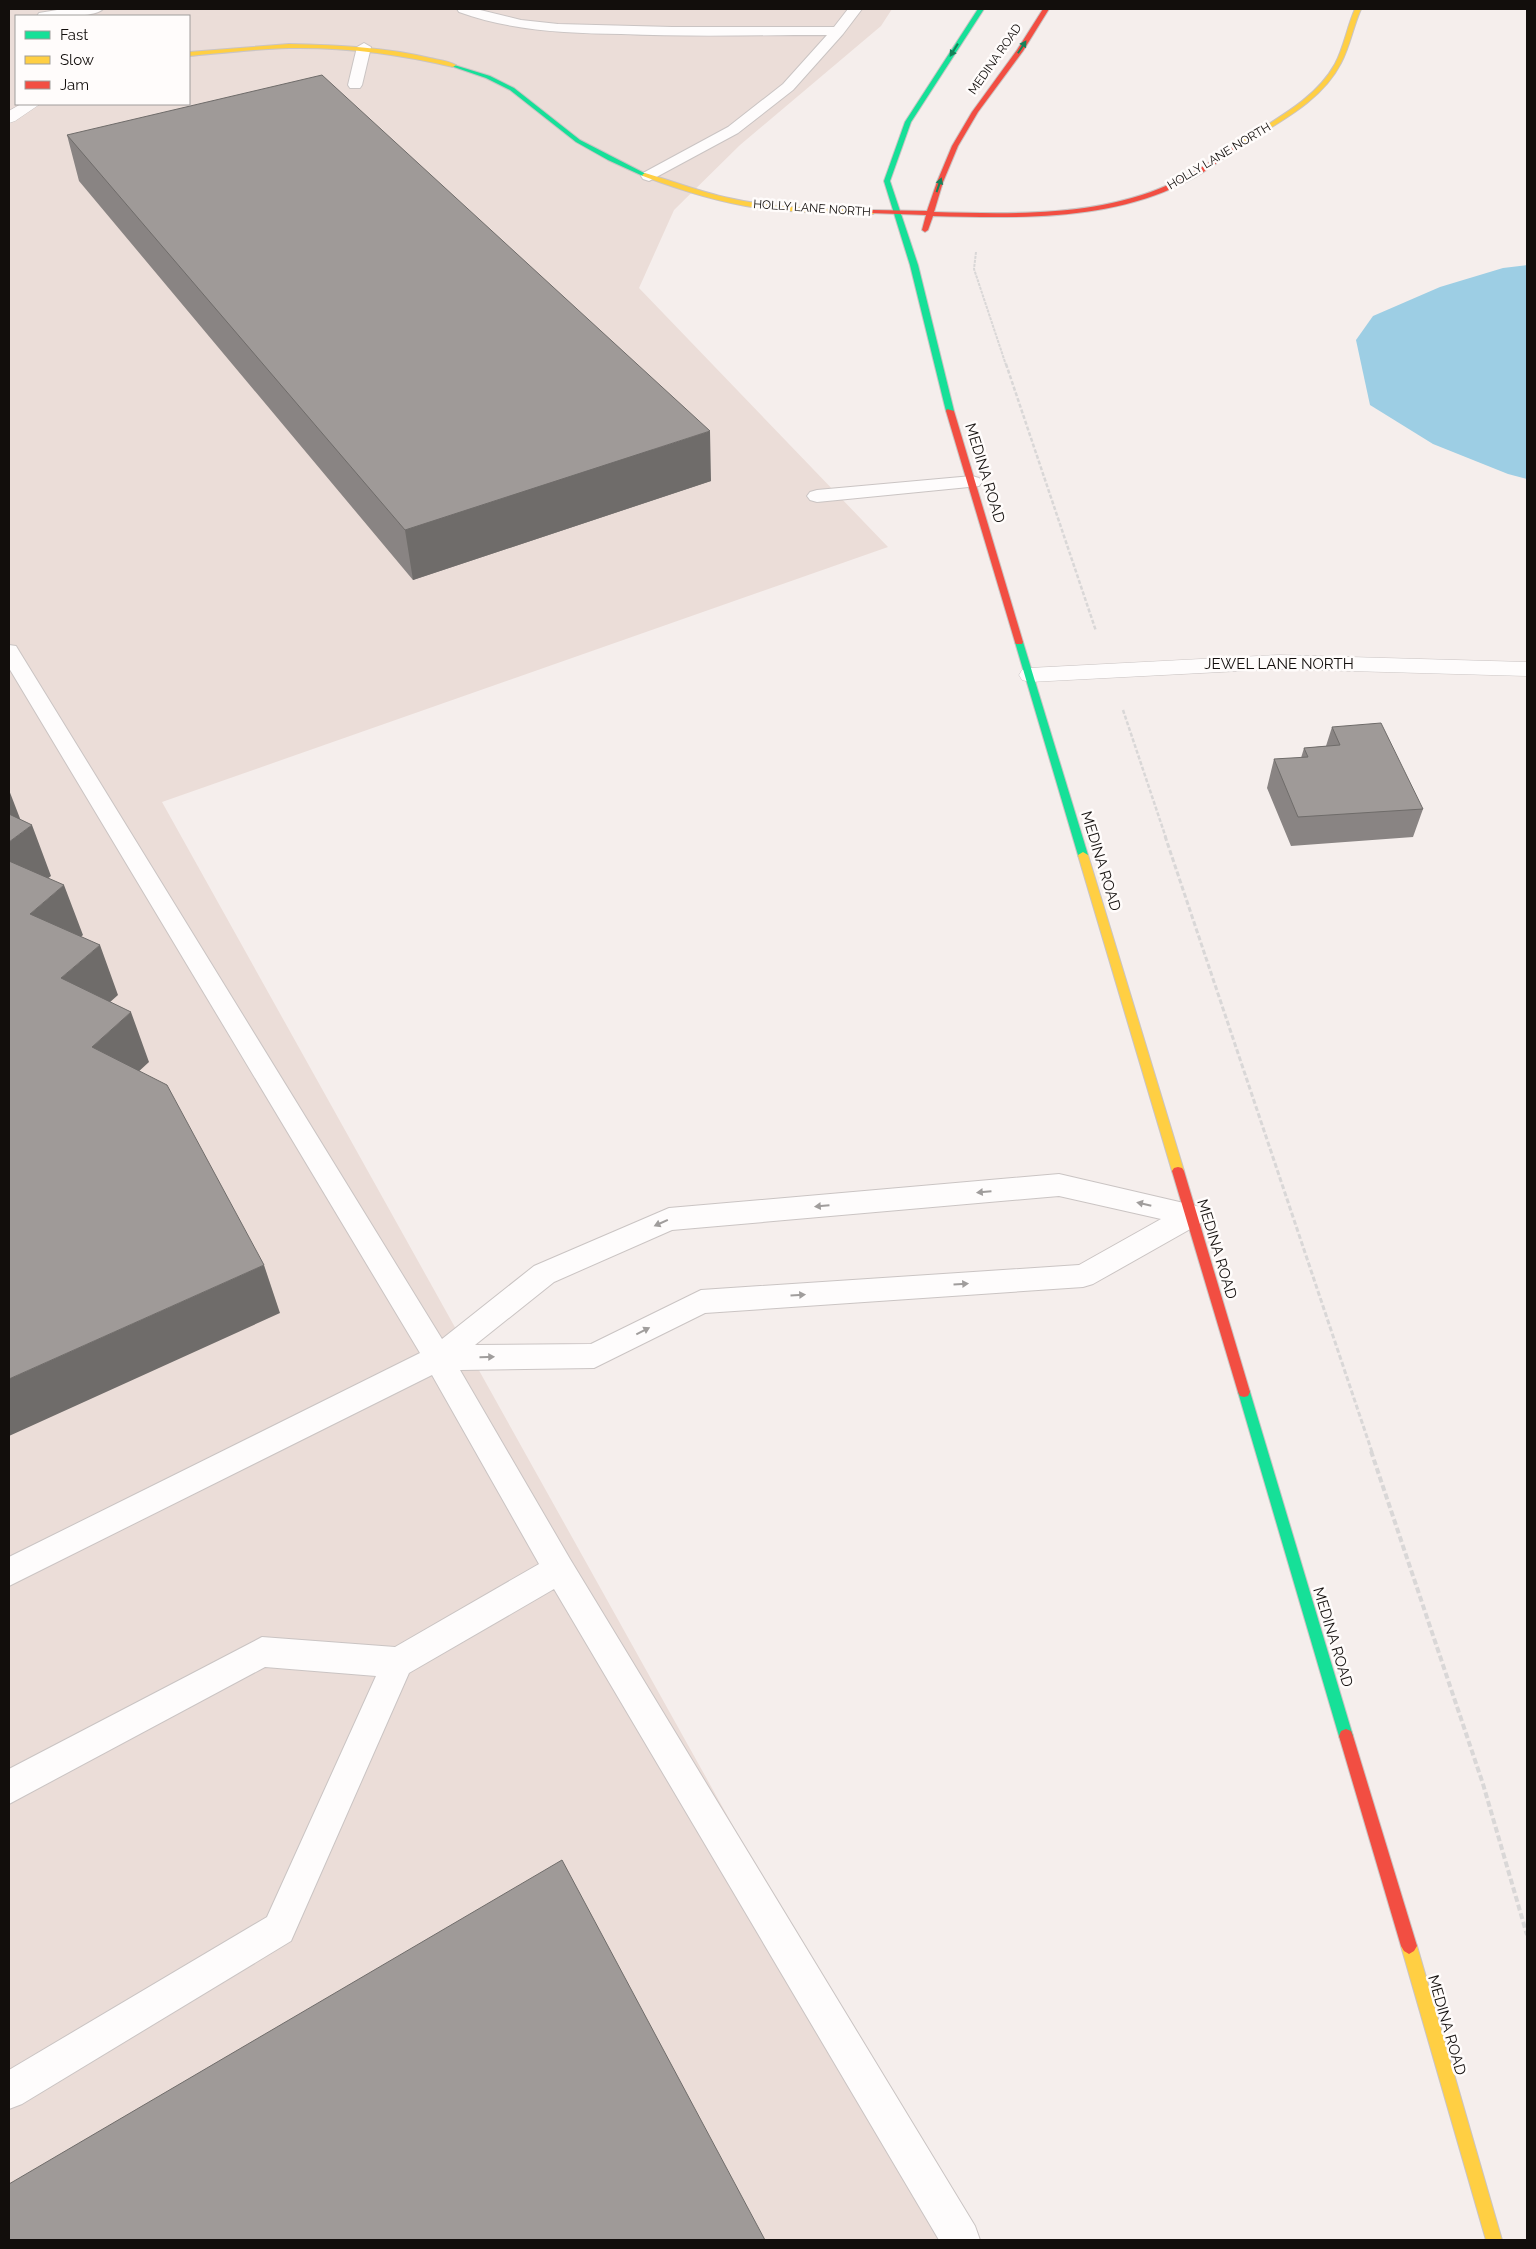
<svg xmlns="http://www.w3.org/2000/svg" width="1536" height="2249" font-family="Raleway,sans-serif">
<rect width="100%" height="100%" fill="#f5eeec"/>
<path fill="#ebddd8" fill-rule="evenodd" d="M9,9H892L881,26L740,145L674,210L639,288L888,547L162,802L964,2240H9ZM16,16H189V104H16Z"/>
<path fill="#9dcee4" d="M1527,265V479L1508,474L1433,444L1370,405L1356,340L1373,316L1440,287L1503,268Z"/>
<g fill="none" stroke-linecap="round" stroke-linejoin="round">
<g stroke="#cac4c3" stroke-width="2">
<path id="lane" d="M63,9H103C95,18 50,17 37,16L39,13Z
M457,9H476L521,20L558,24L672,27H834L848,9H862L843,34L793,90L738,133L649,181L643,179L641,176L643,173L728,127L783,84L827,35C758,35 689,37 621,34C565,33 512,31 459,12Z
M364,43L371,47L362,85L360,88H350L348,85L357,47Z
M972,476L979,478L982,482L979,486L817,502L810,500L807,496L810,492L817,490Z
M9,645L16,646L19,651L442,1339L534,1266L669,1208L1059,1174L1201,1207L1205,1215L1201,1223L1093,1284L1083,1287L705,1313L594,1368L460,1370L570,1559L975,2226L980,2240H939L554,1589L409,1673L291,1941L22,2104L9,2109V2070L267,1917L376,1676L265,1667L9,1804V1769L262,1637L395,1647L539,1564L432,1375L9,1586V1557L420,1353L9,668ZM1059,1196L1161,1219L1079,1265L701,1290L591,1344L475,1345L554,1282L672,1230Z"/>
</g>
<g stroke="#cac4c3" stroke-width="1">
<path id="street" d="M21,104H40L15,121L9,123V111Z
M1279,655L1527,662V676L1279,669L1030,682L1022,680L1019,675L1022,670L1030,668Z"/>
</g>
<g stroke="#cac4c3" stroke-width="2">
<path id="fast" d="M978,9H984L911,122L890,181L918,265L954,411L950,413L946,411L910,265L884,181L905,122Z
M451,64L490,76L514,88L580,140L648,175L643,176L608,160L576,142L510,90L486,78L451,66Z
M1019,639L1023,642L1088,855L1087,857H1079L1078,855L1015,642Z
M1244,1387L1248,1388L1250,1392L1353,1736L1351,1741L1346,1743L1341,1741L1339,1736L1238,1392L1240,1388Z"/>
</g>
<g stroke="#cac4c3" stroke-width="2">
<path id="slow" d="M1355,9H1361C1353,27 1350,46 1341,63C1320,104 1274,124 1238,148H1234V146C1269,122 1314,102 1335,64C1344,47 1347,27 1355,9Z
M289,44C336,45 384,47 430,58C439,60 449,61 456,65L453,67C399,54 345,47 289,48C255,49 222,53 189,56V52Z
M645,173C673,181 700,192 729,198C776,209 825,209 873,210L876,212L873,214C835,213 796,213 758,208C718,202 680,190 643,176L642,175Z
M1083,852L1088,855L1184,1171L1182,1174H1174L1172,1171L1078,855Z
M1409,1938L1414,1941L1417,1946L1502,2240H1486L1401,1946L1404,1941Z"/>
</g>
<g stroke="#cac4c3" stroke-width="2">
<path id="jam" d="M1043,9H1049L1023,51L978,112L958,146L943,182L934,212C1012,214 1096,217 1168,185C1192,175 1213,160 1234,146H1238V148C1217,163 1197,178 1173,188C1099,221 1013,218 933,216L928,230L925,232L922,230L926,215L871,213L870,212L873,210L927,211L937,182L952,146L972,112L1017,50Z
M947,409L954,411L1023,642L1022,644H1016L1015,642L946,411Z
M1178,1167L1182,1168L1184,1171L1250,1392L1248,1396L1244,1397L1240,1396L1238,1392L1172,1171L1174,1168Z
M1346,1729L1351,1731L1353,1736L1417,1946L1414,1951L1409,1954L1404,1951L1401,1946L1339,1736L1341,1731Z"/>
</g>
<path stroke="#d9d7d7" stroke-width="2" stroke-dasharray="3 1" stroke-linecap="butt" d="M976,252L974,269L1006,365"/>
<path stroke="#d9d7d7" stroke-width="2.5" stroke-dasharray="4 2" stroke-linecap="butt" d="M1006,364L1096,631
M1123,710L1166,838"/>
<path stroke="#d9d7d7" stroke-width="3" stroke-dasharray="5 2.5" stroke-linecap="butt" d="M1165,836L1372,1452"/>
<path stroke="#d9d7d7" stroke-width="4" stroke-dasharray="6 3" stroke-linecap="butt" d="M1371,1451L1483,1784L1527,1935"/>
<use href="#lane" fill="#fefcfc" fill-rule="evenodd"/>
<use href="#street" fill="#fefcfc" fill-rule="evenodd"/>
<use href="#fast" fill="#16e098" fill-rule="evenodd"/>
<use href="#slow" fill="#ffcf43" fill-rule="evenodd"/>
<use href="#jam" fill="#f24e42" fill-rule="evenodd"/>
</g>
<path fill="#898483" d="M67,135L711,481L413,580L79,181Z
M1332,727L1423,809L1413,837L1291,846L1267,788L1274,759L1301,758L1304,748L1326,746Z"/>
<path fill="#6f6c6a" d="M710,431L711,481L413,580L405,530Z
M9,790L21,821L9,830Z
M32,825L51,876L13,905L9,894V842Z
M64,885L83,935L50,964L30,914Z
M100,945L118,995L81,1028L61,978Z
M131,1012L149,1062L111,1097L92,1047Z
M264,1265L280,1313L9,1436V1379Z"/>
<path fill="#9f9a98" stroke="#6f6c6a" d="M322,75L710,431L405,530L67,135Z
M1381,723L1423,809L1298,817L1274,759L1308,757L1304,748L1340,745L1332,727Z
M9,814L32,825L9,842Z
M9,861L64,885L30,914L100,945L61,978L131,1012L92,1047L167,1085L264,1265L9,1379Z
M562,1860L765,2240H9V2184Z"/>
<defs><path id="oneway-solid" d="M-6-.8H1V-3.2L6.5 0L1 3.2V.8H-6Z" transform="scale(1.25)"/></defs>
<g fill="#148259">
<use href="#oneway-solid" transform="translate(1022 47) rotate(-57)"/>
<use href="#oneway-solid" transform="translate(954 50) rotate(122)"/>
<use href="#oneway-solid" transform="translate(939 185) rotate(-71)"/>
</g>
<g fill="#a09d9c">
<use href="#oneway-solid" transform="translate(984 1192) rotate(175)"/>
<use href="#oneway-solid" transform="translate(1144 1204) rotate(-167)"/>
<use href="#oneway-solid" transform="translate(822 1206) rotate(175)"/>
<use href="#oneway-solid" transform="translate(661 1223) rotate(156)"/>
<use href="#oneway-solid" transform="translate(961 1284) rotate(-4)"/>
<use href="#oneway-solid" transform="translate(798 1295) rotate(-4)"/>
<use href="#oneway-solid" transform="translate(643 1331) rotate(-27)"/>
<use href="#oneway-solid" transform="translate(487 1357) rotate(-1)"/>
</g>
<g text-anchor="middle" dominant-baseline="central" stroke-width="5" stroke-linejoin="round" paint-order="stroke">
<g font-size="12" fill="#120e0c" stroke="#fffcfb">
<text transform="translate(995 59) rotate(-55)">MEDINA ROAD</text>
<text transform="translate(1219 156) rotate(-31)">HOLLY LANE NORTH</text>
<text transform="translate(812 208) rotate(4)">HOLLY LANE NORTH</text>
</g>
<g font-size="15" fill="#120e0c" stroke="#fffcfb">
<text transform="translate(985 473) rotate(73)">MEDINA ROAD</text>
<text x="1279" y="664">JEWEL LANE NORTH</text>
<text transform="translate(1101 861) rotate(73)">MEDINA ROAD</text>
<text transform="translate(1217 1249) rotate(73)">MEDINA ROAD</text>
<text transform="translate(1333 1637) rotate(73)">MEDINA ROAD</text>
<text transform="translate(1447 2025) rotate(74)">MEDINA ROAD</text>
</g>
</g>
<rect width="1536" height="2249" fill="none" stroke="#120e0c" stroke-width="20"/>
<rect x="15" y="15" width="175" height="90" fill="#fffcfb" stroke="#a09d9b"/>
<rect x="25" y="31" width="25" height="8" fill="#16e098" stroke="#a09d9b"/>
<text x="60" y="40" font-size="15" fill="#120e0c">Fast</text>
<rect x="25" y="56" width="25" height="8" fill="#ffcf43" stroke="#a09d9b"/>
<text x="60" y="65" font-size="15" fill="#120e0c">Slow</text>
<rect x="25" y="81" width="25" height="8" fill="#f24e42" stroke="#a09d9b"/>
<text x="60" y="90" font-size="15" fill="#120e0c">Jam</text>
</svg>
